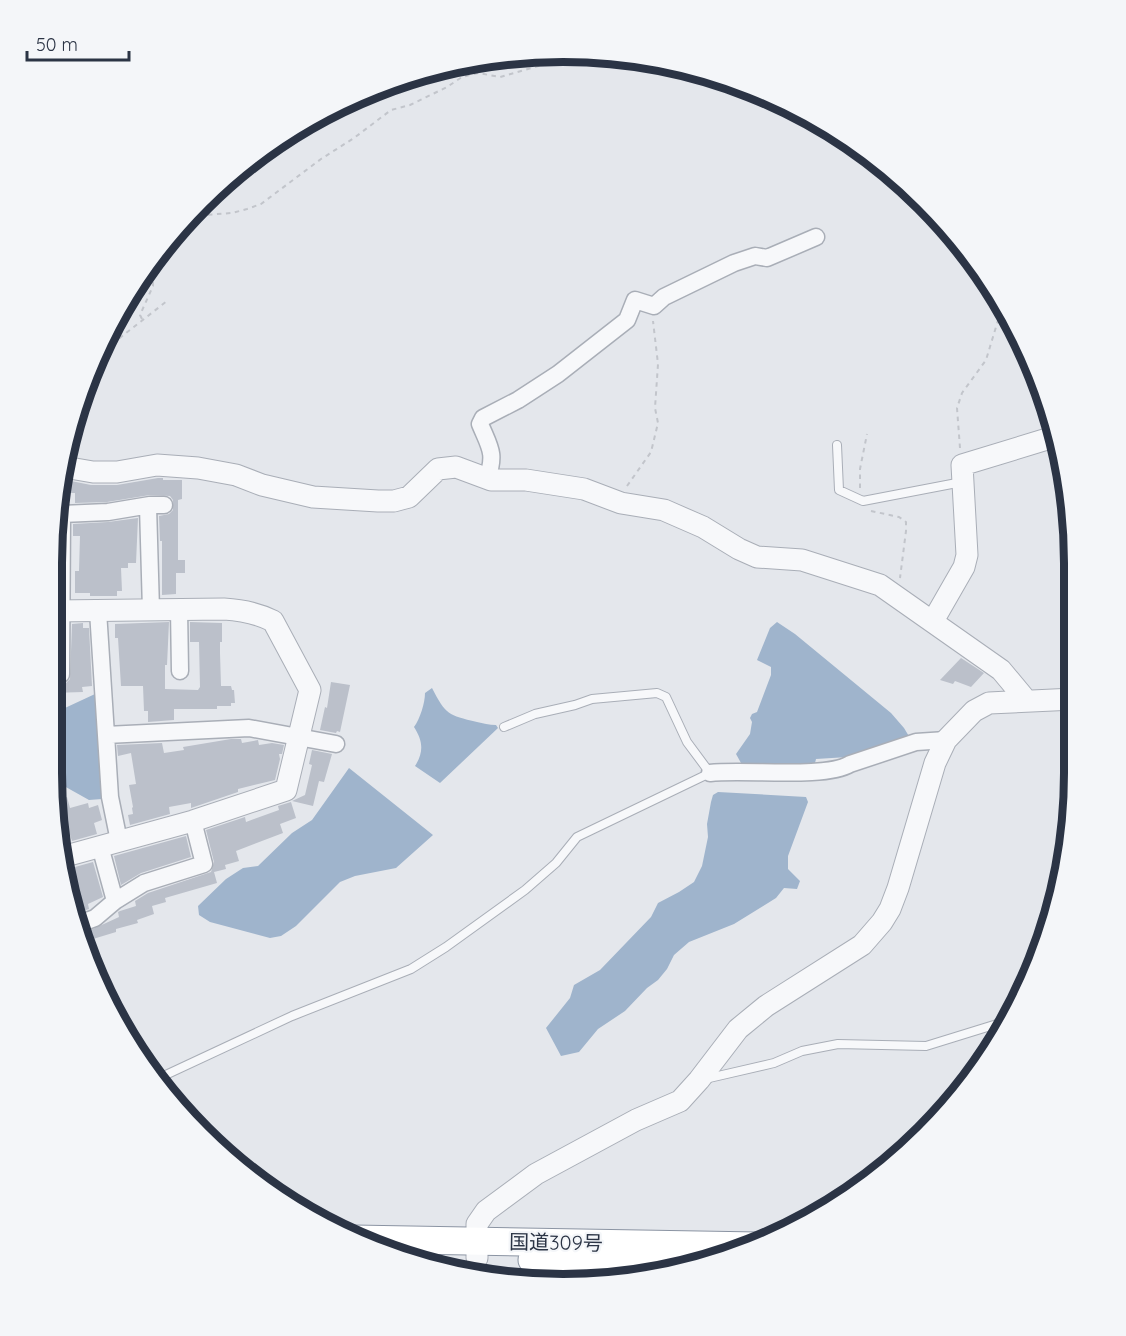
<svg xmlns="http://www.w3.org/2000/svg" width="1126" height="1336" font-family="Quicksand,'Noto Sans JP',sans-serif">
<rect width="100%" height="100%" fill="#e4e7ec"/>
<path fill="#9fb4cc" d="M777,622L795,634L891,713L904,728L910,738L848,757L816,759L815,763L770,764L741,763L736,754L750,734L752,722L750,718L752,714L757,712L771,675V667L757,660L770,628Z
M432,688C446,715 448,715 477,722C483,723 489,725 496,725L498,728L440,783L415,766C424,752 423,741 414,727C420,719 425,703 425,693Z
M95,694L102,799L89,800L64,786H53L51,773L52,714Z
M349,768L433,835L396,868L355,876L340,882L296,926L281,936L270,938L210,922L199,915L198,906L226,879L243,868L258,866L292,833L312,820Z
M718,792L806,797L808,802L788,856V869L800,881L797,889L784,888L776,898L734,924L689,942L674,955L667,969L658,980L647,988L625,1011L598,1029L579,1052L561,1056L546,1028L570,998L574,985L600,970L651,917L658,903L679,892L694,882L702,866L708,837L707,824L711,802L713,795Z"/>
<path fill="#bbc0ca" d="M158,478H163V480H182V499L178,500V560H185V573H176V594L162,595V541H160L159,516L169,514L173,510V500L170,496L150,495L107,502L75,503V493H56L61,479L91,485H117Z
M138,518L136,563H128V568H121L122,591H117V596H90V593H75V571H79L80,536H73V524L108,522Z
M169,622L167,665H165V689L198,690L200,687L199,642H190V622L222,623V642H220V653L221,686H231L232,690H234L235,703H231V706H217V709H174V720L148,722V711H144L143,686H121L118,638H115V624Z
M83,623V628H89L92,686L82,687L83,692L52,693V687L65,684L70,679L72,624Z
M961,658L984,673L971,687L955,681L953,684L940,680Z
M331,682L350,685L340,732L337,731L336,733L320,730L325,707L327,708Z
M231,739H241L242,743L258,740L259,745L272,743L284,745L282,754H279L280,759L275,780L238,789V792L191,808V803L169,807L170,814L130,825L128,815L133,814L132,808L133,807L129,785L136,784L131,753L118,756L117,745L162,743L164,753L184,750L183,747Z
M312,750L332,754L324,782L319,781L313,806L292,801L305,795L312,765L309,764Z
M67,797L70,808L88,803L89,808L98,805L102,820L94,823L97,834L72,841L70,835L67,836L55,800Z
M291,802L296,818L280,824L283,833L236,851L239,861L225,865L226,869L214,872L217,883L165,898L166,902L152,906L154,914L137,920L138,923L116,929V932L93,939L95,945L84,948L80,935L119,917L118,912L120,911L136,906L135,901L148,893L211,872L214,862L206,830L245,817L246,822L279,810L278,806Z
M186,836L191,857L141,873L121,885L114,856Z
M93,862L103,897L88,904L89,909L77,913L72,892L69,893L64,870Z"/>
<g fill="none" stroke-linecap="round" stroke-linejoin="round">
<g stroke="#a9aeb7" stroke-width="10">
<path id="service" d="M837,445L839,490L863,501L962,482
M157,1079L292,1016L411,969L446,947L525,890L556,863L577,837L710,773L687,742L666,697L657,693L592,699L575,705L535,714L504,727
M705,1079L774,1063L802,1051L838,1044L926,1046L1010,1020"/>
</g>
<g stroke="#a9aeb7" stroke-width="19">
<path id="minor" d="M487,479C496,453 490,448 480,424L483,418L518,400L558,374L627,320L635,300L654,306L664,297L734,263L755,256L767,258L816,237
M148,506L151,610
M179,609L180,671
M98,611L110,797L119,841
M53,677L61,674L62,514L108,512L150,505H164
M106,735L249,728L336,744
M710,773C744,769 825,779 850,764L916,742L946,740
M100,846L115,901
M76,925L95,918L115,901L144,883L204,864L193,821"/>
</g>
<g stroke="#a9aeb7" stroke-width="23">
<path id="tertiary" d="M64,467L93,472H117L157,465L198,468L236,475L262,485L313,497L378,501H394L409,497L438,469L456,467L491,480H526L584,489L621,503L664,510L703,527L739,549L757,557L802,560L880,585L1001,670L1026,700
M54,611L224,609C242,610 257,613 273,621L310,690L286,790L193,821L62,857
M933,621L964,567L967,555L962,465L1057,436
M477,1258V1224L486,1211L536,1174L636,1120L680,1101L699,1080L738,1029L766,1006L862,945L882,922L890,909L898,888L935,763L946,740L974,711L989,703L1074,699"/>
</g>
<g stroke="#8b94a3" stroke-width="29">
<path id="trunk" d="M354,1239L758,1246
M532,1260L693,1264"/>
</g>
<path stroke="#c2c5cb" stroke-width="2" stroke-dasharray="4.5 4.5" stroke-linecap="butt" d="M342,106L374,97L424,73
M190,216L232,213L247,209L261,204L321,159L354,138L391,110L410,105L447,87L462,77L478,73L500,77L549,63L555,60L560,51
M142,319L140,315L153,286L152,258
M98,355L167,301
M960,448L957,408L962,393L986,360L999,317L1004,307
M627,486L651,452L658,423L655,408L658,364L653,321
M860,488V469L867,434
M871,511L899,517L906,522V531L900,578"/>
<use href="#service" stroke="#f7f8fa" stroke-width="8"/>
<use href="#minor" stroke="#f7f8fa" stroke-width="16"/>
<use href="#tertiary" stroke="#f7f8fa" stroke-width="21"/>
<use href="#trunk" stroke="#fff" stroke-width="27"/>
</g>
<g text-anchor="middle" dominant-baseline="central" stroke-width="4.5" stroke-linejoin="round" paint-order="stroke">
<g font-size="20" fill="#2b3445" stroke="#f4f6f9">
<text transform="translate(556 1242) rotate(1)">国道309号</text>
</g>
</g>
<path d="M0 0H1126V1336H0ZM563 62H563A501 501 0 0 1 1064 563V773A501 501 0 0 1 563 1274H563A501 501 0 0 1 62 773V563A501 501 0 0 1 563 62Z" fill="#f4f6f9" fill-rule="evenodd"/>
<path fill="none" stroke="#2b3445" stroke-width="8" d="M563 62H563A501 501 0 0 1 1064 563V773A501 501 0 0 1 563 1274H563A501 501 0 0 1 62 773V563A501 501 0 0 1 563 62Z"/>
<path d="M27 51v9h102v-9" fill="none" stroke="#2b3445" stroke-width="3"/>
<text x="36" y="51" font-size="18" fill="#2b3445" stroke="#f4f6f9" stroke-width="4.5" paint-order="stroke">50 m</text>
</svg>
